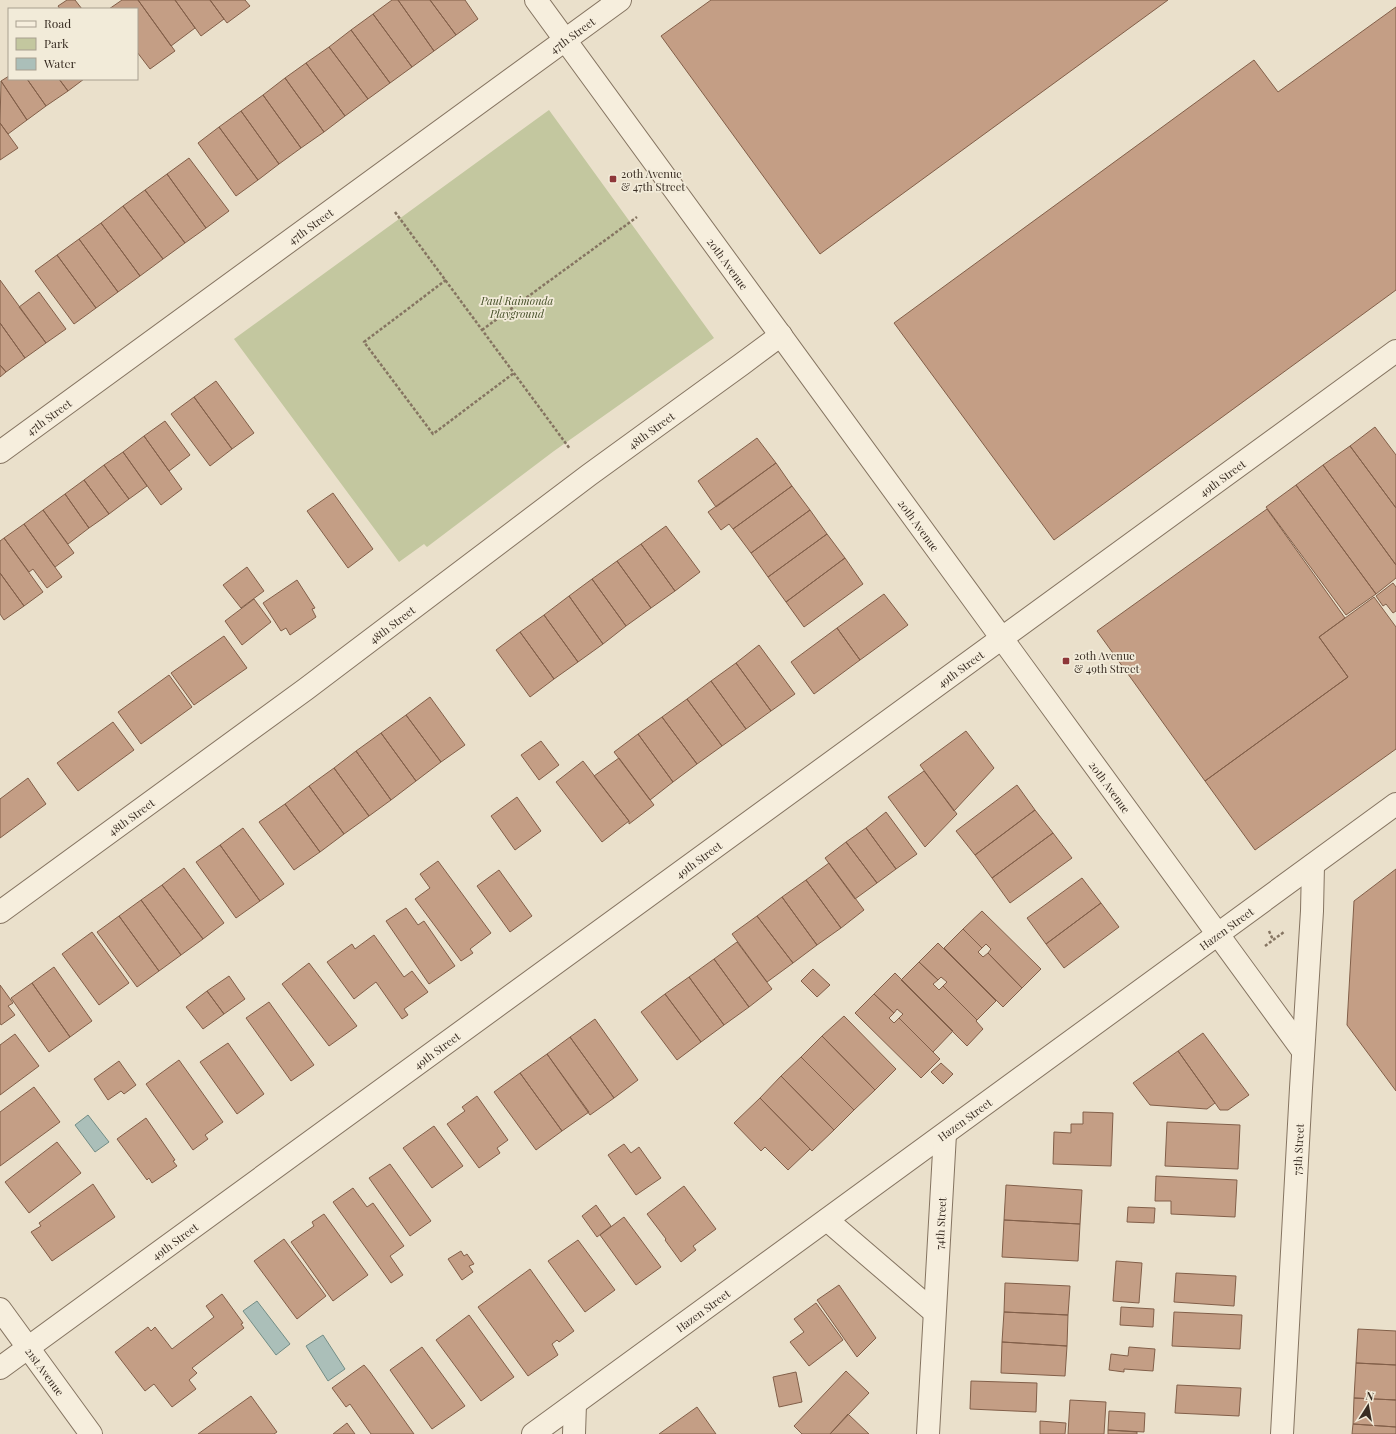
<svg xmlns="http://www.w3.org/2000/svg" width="1396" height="1434" font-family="'Playfair Display',serif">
<rect width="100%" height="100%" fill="#eae0cb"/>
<path fill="#c3c79f" d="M549,110L714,338L554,451L427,547L424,544L399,562L234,339Z"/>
<path fill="#abbfb9" stroke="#728d86" d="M88,1115L109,1142L95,1152L75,1125Z
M257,1301L290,1344L276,1355L243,1311Z
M323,1335L345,1369L328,1381L306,1346Z"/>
<path fill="#c49e85" stroke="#825f49" d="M67,0H75L82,9H60L58,6Z
M122,0H138L175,51L150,69L137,52V9H109Z
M138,0H175L195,28L171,46Z
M175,0H210L224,19L201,36Z
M210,0H245L250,6L227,23Z
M392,0H398L434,51L412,67L373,14Z
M398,0H430L456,35L434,51Z
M430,0H465L478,19L456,35Z
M711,0H1168L820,254L661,36Z
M1396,7V290L1054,540L894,323L1254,60L1278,92Z
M373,14L412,67L390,83L351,30Z
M351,30L390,83L368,99L329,47Z
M329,47L368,99L345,116L306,63Z
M306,63L345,116L324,132L285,78Z
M9,76V79H27L46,106L27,120L1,81Z
M285,78L324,132L301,148L263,95Z
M27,79H59L68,91L46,106Z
M59,79H84L68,91Z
M1,81L27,120L8,134L0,123Z
M263,95L301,148L279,164L241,111Z
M241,111L279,164L258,180L219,127Z
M0,123L18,148L0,160Z
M219,127L258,180L236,196L198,143Z
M189,158L229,211L206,228L167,174Z
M167,174L206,228L185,243L145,190Z
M145,190L185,243L163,259L123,206Z
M123,206L163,259L140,276L101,223Z
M101,223L140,276L118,292L79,239Z
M79,239L118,292L96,308L57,255Z
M57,255L96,308L74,324L35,271Z
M0,280L46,343L25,358L0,323Z
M39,292L66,329L46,343L19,307Z
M0,323L25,358L6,372L0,365Z
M0,365L6,372L0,377Z
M216,381L254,433L232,449L194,397Z
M194,397L232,449L210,466L171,414Z
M165,421L190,455L169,471L144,436Z
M1375,427L1396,455V508L1350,446Z
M144,436L182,489L161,505L123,452Z
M757,438L776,463L716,507L698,481Z
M1350,446L1396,508V565L1323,465Z
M123,452L147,486L129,499L104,465Z
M776,463L792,486L733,529L729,524L721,530L708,512Z
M104,465L129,499L109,514L84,480Z
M1323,465L1396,565V578L1376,594L1296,485Z
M84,480L109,514L89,528L65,494Z
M1296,485L1376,594L1346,615L1266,507Z
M792,486L810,510L751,553L733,529Z
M333,493L373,549L348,568L307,511Z
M65,494L89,528L68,544L43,510Z
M1267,509L1345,618L1319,637L1348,677L1205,781L1097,631Z
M43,510L74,553L55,567L24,524Z
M810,510L827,534L768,577L751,553Z
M24,524L62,577L47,588L33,569L29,572L4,538Z
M666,526L700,572L675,591L641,544Z
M827,534L845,558L786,602L768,577Z
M4,538L43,592L24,606L0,573V541Z
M641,544L675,591L651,608L617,561Z
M845,558L863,584L804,627L786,602Z
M617,561L651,608L626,626L592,579Z
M247,567L264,591L241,608L223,585Z
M0,573L24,606L4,620L0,614Z
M592,579L626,626L603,644L569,596Z
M297,580L315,608L312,609L316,617L290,635L286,628L281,631L263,603Z
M1393,583L1396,587V611L1393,613L1386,604L1383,606L1376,596Z
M884,594L908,625L860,660L837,628Z
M569,596L603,644L578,662L544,615Z
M1374,597L1396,627V749L1255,850L1205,781L1348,677L1319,637Z
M254,599L271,622L242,645L225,621Z
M544,615L578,662L554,679L520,632Z
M837,628L860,660L814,694L791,662Z
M520,632L554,679L530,697L496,650Z
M224,636L247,668L194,705L171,673Z
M759,645L795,694L771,711L736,663Z
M736,663L771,711L746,729L711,681Z
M169,675L192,707L141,744L118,712Z
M711,681L746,729L722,746L687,699Z
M430,697L465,745L441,762L406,715Z
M687,699L722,746L697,764L662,717Z
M406,715L441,762L416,781L381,733Z
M662,717L697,764L673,782L638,734Z
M113,722L134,750L78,791L57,763Z
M966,731L994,768L954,811L920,765Z
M381,733L416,781L391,800L356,751Z
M638,734L673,782L650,800L614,752Z
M541,741L559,765L539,780L521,755Z
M356,751L391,800L369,816L334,768Z
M619,758L654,805L629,824V821L594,776Z
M583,761L629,821L602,842L556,782Z
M334,768L369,816L344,834L309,786Z
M924,771L957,814L925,847L888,797Z
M28,778L46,804L0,838V799Z
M1017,785L1035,810L975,855L956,831Z
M309,786L344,834L320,852L285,804Z
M517,797L541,831L515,850L491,816Z
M285,804L320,852L294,870L259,822Z
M1035,810L1053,833L992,878L975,855Z
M886,812L917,854L896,869L866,828Z
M243,828L284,884L260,901L220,845Z
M866,828L896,869L877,883L846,842Z
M1053,833L1072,858L1010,903L992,878Z
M846,842L877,883L855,899L825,858Z
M220,845L260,901L236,918L196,862Z
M438,861L491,933L470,949L473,953L461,961L415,899L430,888L420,874Z
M829,863L864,910L841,928L806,880Z
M184,868L224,923L203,939L162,885Z
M1396,869V1091L1347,1025L1354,901Z
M499,870L532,916L510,932L477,886Z
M1082,878L1101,903L1046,944L1027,918Z
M806,880L841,928L817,945L782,897Z
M162,885L203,939L181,955L141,900Z
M782,897L817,945L793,963L757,916Z
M141,900L181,955L159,971L119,916Z
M1101,903L1119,927L1064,968L1046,944Z
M406,908L418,925L424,921L455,966L429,984L386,921Z
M982,911L1041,969L1022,988L988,953L991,949L986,944L982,948L963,929Z
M119,916L159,971L137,987L97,932Z
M757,916L793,963L767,982L732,934Z
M963,929L982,948L978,952L983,957L988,953L1022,988L1003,1007L944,948Z
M92,932L129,983L99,1005L62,954Z
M374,935L404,977L412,971L428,992L404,1009L408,1015L402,1019L376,982L354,999L327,962L352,944L355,949Z
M737,942L772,989L749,1007L714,959Z
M938,943L996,1001L977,1020L943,986L947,982L941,977L938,980L919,962Z
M714,959L749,1007L724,1025L689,977Z
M919,962L938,980L933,984L939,990L943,986L977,1020L976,1021L983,1029L967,1046L901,980Z
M309,963L357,1026L329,1046L282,984Z
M54,967L92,1021L70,1037L32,983Z
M813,969L830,985L817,997L801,981Z
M895,973L953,1031L933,1052L899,1018L903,1014L897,1009L894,1013L874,994Z
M229,976L245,999L224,1014L207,991Z
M689,977L724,1025L701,1042L665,994Z
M32,983L70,1037L49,1052L11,998Z
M0,985L13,1003L8,1006L15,1015L1,1025L0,1023Z
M207,991L224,1014L203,1029L186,1007Z
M665,994L701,1042L677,1060L641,1012Z
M874,994L894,1013L889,1018L894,1023L899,1018L940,1059L921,1078L855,1013Z
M269,1002L314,1065L291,1081L246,1018Z
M844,1016L896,1069L875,1090L822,1036Z
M595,1019L638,1080L614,1098L570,1037Z
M1203,1033L1249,1095L1228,1110H1220L1178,1051Z
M15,1034L39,1066L0,1095V1045Z
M822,1036L875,1090L854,1110L801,1057Z
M570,1037L614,1098L590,1115L547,1054Z
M228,1043L264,1094L237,1114L200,1062Z
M1178,1051L1215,1103L1207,1109L1150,1105L1133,1083Z
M547,1054L589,1112L562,1131L520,1073Z
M801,1057L854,1110L834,1130L781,1076Z
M179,1060L223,1122L205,1135L208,1139L193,1150L146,1084Z
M119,1061L136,1085L124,1094L121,1091L108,1100L94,1079Z
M941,1063L953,1074L943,1084L931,1072Z
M520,1073L562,1131L536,1150L494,1092Z
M781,1076L834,1130L812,1151L760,1098Z
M34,1087L60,1122L0,1166V1112Z
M477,1096L508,1140L497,1148L500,1153L479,1168L447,1124L465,1111L462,1107Z
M760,1098L810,1149L788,1170L765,1147L761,1151L734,1123Z
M1083,1112L1113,1113L1111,1166L1053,1164L1054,1132L1071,1133V1124H1083Z
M146,1118L175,1160L173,1161L177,1166L152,1183L149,1178L147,1180L117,1139Z
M1167,1122L1240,1125L1238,1169L1165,1166Z
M434,1126L463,1166L432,1188L403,1148Z
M57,1142L81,1173L29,1213L5,1182Z
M624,1144L631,1153L639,1147L661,1178L636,1195L608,1155Z
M390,1164L431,1221L410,1236L369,1178Z
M1156,1176L1237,1180L1235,1217L1171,1214V1201H1155Z
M93,1184L115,1217L52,1261L31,1232L41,1226L39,1223Z
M1006,1185L1082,1190L1080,1224L1004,1220Z
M684,1186L716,1229L693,1246L696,1250L681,1262L665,1240L666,1239L647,1214Z
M353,1188L367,1207L373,1203L404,1246L390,1256L403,1275L391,1283L333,1202Z
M596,1205L611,1226L597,1237L582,1216Z
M1128,1207L1155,1208L1154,1223L1127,1222Z
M324,1214L368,1275L333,1301L291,1242L314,1226L312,1222Z
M624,1217L661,1267L636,1285L600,1235Z
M1004,1220L1080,1224L1078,1261L1002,1257Z
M284,1239L326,1296L297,1319L254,1261Z
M578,1240L615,1290L585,1312L548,1261Z
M461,1251L464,1256L467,1254L474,1264L469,1266L473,1272L462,1280L448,1259Z
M1116,1261L1142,1263L1139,1303L1113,1301Z
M530,1269L574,1331L559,1342L557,1340L552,1344L558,1355L528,1376L478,1307Z
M1176,1273L1236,1276L1234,1306L1174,1302Z
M1005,1283L1070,1286L1068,1315L1004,1312Z
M839,1285L876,1338L857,1357L817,1300Z
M222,1294L243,1323L241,1324L244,1328L192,1368L197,1373L189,1380L196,1389L172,1407L154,1384L145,1391L115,1352L148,1327L151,1331L155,1327L172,1349L214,1317L206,1306Z
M816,1303L843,1340L809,1366L790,1342L804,1332L794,1319Z
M1121,1307L1154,1309L1153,1327L1120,1325Z
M1004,1312L1068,1315L1067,1346L1002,1342Z
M1174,1312L1242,1315L1240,1349L1172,1346Z
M469,1315L514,1377L481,1401L436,1340Z
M1358,1329L1396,1331V1365L1356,1363Z
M1002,1342L1067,1346L1065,1376L1001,1373Z
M422,1347L465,1406L432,1429L390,1370Z
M1129,1347L1155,1349L1153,1371L1124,1369V1372L1109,1370L1111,1354L1128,1356Z
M1356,1363L1396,1365V1400L1354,1398Z
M364,1365L370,1372L414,1434H371L350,1404L346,1407L332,1388Z
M846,1371L869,1393L830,1434H802L794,1426Z
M796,1372L802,1402L779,1407L773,1377Z
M971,1381L1037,1383L1036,1412L970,1409Z
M1177,1385L1241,1388L1239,1416L1175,1413Z
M251,1396L277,1432L274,1434H198Z
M1354,1398L1396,1400V1427L1353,1424Z
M1070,1400L1106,1402L1104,1434H1068Z
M697,1407L716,1434H659Z
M1109,1411L1145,1413L1144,1432L1108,1430Z
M848,1414L869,1434H830Z
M1040,1421L1066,1423L1065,1434H1040Z
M347,1423L355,1434H333Z
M1353,1424L1396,1427V1434H1352Z
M1108,1430L1137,1432V1434H1108Z"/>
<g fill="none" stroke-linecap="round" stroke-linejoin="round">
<g stroke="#857461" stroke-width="24">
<g id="minor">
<path id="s1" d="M536,0L1303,1051"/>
<path id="s2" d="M0,452L620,0"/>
<path id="s3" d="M0,912L306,689L589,475L742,364L781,335"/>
<path d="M827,1220L934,1312"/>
<path id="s4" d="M0,1309L91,1434"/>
<path id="s5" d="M0,1368L1396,351"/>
<path id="s6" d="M533,1434L1396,804"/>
<path d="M574,1434L575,1404"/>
<path id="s7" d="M928,1434L945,1134"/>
<path id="s8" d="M1282,1434L1301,1088L1312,911L1313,865"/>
</g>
</g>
<path stroke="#857461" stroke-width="2.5" stroke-dasharray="3 2" stroke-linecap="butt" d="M395,212L570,449
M446,280L364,342L433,434L514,373
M482,330L637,217
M1269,931L1273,940
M1265,946L1284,932"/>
<use href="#minor" stroke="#f6eedd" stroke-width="22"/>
</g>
<g fill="#8e3739" stroke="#f2ebd9" stroke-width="1.5">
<rect x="609" y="175" width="8" height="8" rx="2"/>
<rect x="1062" y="657" width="8" height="8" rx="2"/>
</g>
<g text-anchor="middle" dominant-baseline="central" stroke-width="3.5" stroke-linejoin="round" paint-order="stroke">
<g font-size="11" fill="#382c22" stroke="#f2ebd9">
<text stroke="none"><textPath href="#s2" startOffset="708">47th Street</textPath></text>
<text stroke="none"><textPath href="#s2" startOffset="384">47th Street</textPath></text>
<text stroke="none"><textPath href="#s1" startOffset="326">20th Avenue</textPath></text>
<text stroke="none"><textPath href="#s2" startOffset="60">47th Street</textPath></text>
<text stroke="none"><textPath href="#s3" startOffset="810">48th Street</textPath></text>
<text stroke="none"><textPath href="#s5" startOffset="1512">49th Street</textPath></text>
<text stroke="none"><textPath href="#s1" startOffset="650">20th Avenue</textPath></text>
<text stroke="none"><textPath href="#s3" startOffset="486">48th Street</textPath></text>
<text stroke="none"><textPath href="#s5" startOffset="1188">49th Street</textPath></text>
<text stroke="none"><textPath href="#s1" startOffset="974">20th Avenue</textPath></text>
<text stroke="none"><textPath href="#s3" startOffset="162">48th Street</textPath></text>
<text stroke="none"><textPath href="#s5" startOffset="864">49th Street</textPath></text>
<text stroke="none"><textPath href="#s6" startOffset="858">Hazen Street</textPath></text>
<text stroke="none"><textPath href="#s5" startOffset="540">49th Street</textPath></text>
<text stroke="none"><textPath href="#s6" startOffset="534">Hazen Street</textPath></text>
<text stroke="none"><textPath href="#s8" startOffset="285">75th Street</textPath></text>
<text stroke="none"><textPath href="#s7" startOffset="211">74th Street</textPath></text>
<text stroke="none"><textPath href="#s5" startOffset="216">49th Street</textPath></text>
<text stroke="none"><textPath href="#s6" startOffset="210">Hazen Street</textPath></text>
<text stroke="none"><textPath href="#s4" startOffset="77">21st Avenue</textPath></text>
</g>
<g font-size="11" fill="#382c22" stroke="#f2ebd9" text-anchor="start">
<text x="621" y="173">20th Avenue<tspan x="621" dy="13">&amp; 47th Street</tspan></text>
<text x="1074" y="655">20th Avenue<tspan x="1074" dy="13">&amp; 49th Street</tspan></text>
</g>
<g font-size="11" font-style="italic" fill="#48522b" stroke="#f2ebd9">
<text x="517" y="300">Paul Raimonda<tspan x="517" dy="13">Playground</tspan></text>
</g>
</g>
<rect x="8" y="8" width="130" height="72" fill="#f2ebd9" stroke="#a89f90"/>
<rect x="16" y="21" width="20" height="6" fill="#f6eedd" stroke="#a89f90"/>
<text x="44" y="28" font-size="12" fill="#382c22">Road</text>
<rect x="16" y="38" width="20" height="12" fill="#c3c79f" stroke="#a89f90"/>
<text x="44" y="48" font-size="12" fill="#382c22">Park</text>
<rect x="16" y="58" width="20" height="12" fill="#abbfb9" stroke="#a89f90"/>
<text x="44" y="68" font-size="12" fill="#382c22">Water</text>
<g transform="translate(1368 1406) rotate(11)" stroke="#f2ebd9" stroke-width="3" paint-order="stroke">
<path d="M0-3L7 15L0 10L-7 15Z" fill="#382c22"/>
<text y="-6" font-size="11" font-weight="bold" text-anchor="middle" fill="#382c22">N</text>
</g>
</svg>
